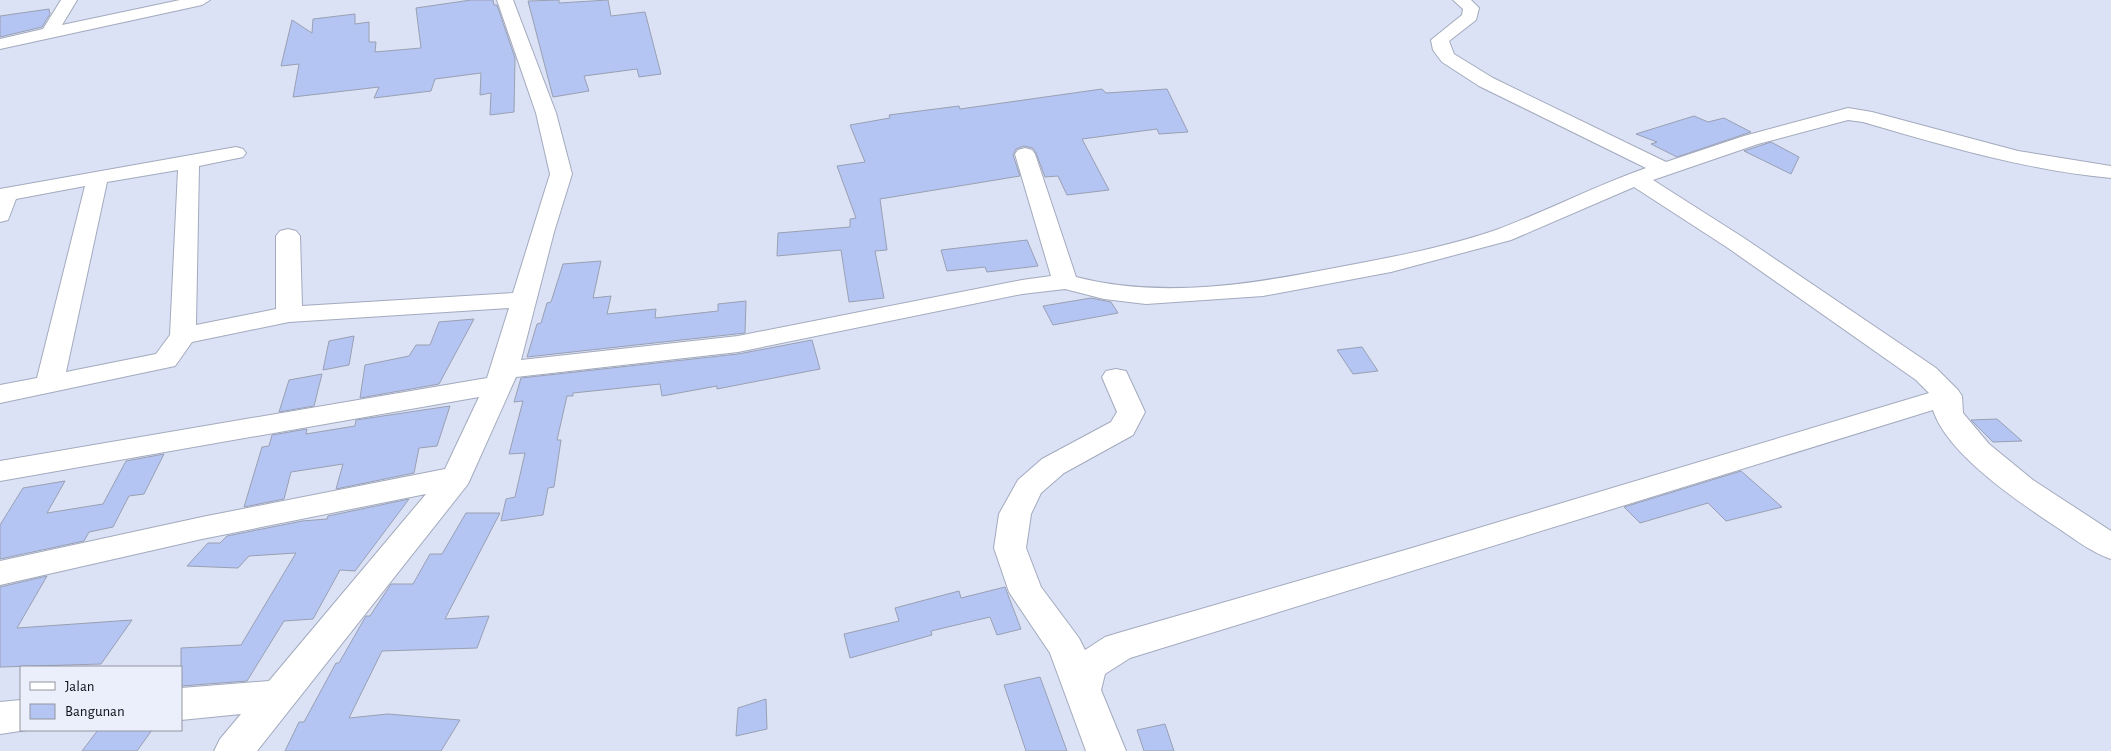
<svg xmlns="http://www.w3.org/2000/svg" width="2111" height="751" font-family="'Alegreya Sans',sans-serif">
<rect width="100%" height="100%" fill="#dbe2f6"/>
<path fill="#b5c5f3" stroke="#99a0b3" d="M471,0H493L494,5H497L515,58L514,112L490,115L491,93L480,95L481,73L435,79L431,91L374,98L379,87L293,97L299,64L281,66L292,20L312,33L313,19L355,14V24L369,22V42H376L375,52L421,48L416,8Z
M559,0V3L608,0L611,16L645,12L661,74L639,77L637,69L584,76L589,91L553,97L528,1Z
M49,9L50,14L42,27L0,37V16Z
M1102,89L1106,93L1167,89L1188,132L1159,134L1157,129L1082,139L1109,190L1067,195L1058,176L1045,177L1036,153L1033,148L1024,146L1016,149L1013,155L1020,176L880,199L887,250L875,251L884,298L849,302L841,250L777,256L778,233L850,227V219L856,218L837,166L865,162L850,125L890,118L889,115L959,106L960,109Z
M1694,116L1708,122L1724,118L1751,132L1677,157L1651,144L1657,142L1636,134Z
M1771,142L1799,157L1791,174L1744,151Z
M1027,240L1038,266L987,272L985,267L947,271L941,250Z
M601,261L593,298L611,296L607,314L656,309L655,318L718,311V304L746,301L745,333L527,357L537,324L541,323L547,303L551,302L563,264Z
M1091,298L1111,302L1118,313L1053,325L1043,306Z
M474,319L439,384L360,398L365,365L409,356L416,345H430L439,322Z
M354,336L349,365L323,370L329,341Z
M812,340L820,369L717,389V386L662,396L660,384L573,393V396H567L557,440H561L554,487L548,488L543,515L501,521L506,499L515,497L525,453L509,454L523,401L514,402L521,378L738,354Z
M1362,347L1378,371L1353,374L1337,350Z
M322,374L314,406L279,412L289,380Z
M450,406L437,446L419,448L414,473L336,489L343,464L291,472L284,499L244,507L262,447L269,446L272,435L307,429L306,434L355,426L356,420Z
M1997,419L2022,441L1993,442L1971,420Z
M164,454L144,494L129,496L113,527L89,532L84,541L0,559V525L23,488L65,481L47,513L103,504L126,461Z
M1741,471L1782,507L1726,521L1708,503L1640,523L1624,507Z
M409,499L355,571L340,570L313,619L284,621L247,681L181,686V648L241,645L296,553L249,556L238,568L187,566L208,543H220L227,536L302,521L327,519L328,516Z
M466,513H500L445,619L489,616L477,648L382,651L349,718L388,714L460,720L441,751H285L299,722H304L336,663H339L366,616H370L391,584H413L430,554H442Z
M47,576L17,628L132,620L101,664L0,667V587Z
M1005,587L1021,629L997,635L990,617L931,631L932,635L850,658L844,634L899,621L895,608L959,591L961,598Z
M1040,677L1067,751H1026L1004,685Z
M766,699L767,729L736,736L738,708Z
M1165,724L1174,751H1144L1137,730Z
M98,730H152L137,751H82Z"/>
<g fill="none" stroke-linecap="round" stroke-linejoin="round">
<g stroke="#a3aabd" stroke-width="2">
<path id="street" d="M61,0H77L62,25L180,0H210L202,5L0,49V39L43,29Z
M497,0H513L556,113L572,174L554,232L521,360L738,336L1022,280L1051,276L1015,154L1018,150L1025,148L1032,150L1035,154L1076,277C1164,300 1258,283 1345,266C1393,257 1450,246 1496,230C1547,211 1595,186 1646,168L1479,86L1442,62L1433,50L1431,40L1462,15L1463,9L1453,0H1471L1479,8L1476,20L1449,41L1454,54L1493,78L1666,162L1744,136L1848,108L1872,112L2018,151L2111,166V178C2026,170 1945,146 1863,122L1848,120L1758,144L1653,180L1744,238L1936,368L1958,390L1962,396L1963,413L1989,444L2033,480L2111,531V559C2093,553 2077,541 2061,530C2023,505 1947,455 1933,410L1130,658L1105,674L1101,690L1126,751H1086L1050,653L1009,592L994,548L999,514L1018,480L1042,459L1111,422L1117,412L1102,377L1106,371L1116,369L1126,371L1145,412L1133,435L1064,473L1041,493L1031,514L1026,548L1041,587L1079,638L1085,650L1105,637L1118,633L1412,548L1929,393L1916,380L1728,248L1634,187L1511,240L1391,272L1263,296L1146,304L1104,299L1065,289L1022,294L738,352L516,377L468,484L257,751H214L220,739L241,714L181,720V688L269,681L426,494L202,539L0,585V561L202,517L445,469L479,397L0,481V461L487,378L509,308L289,322L192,342L175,366L0,403V385L37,378L85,186L16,199L8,220L0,222V189L236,147L243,149L246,153L243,157L199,166L196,325L276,309V236L280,231L288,229L296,231L300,236L302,306L513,293L550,174L536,113ZM178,170L170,335L156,354L66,372L107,182Z
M21,700V730H27L0,734V702Z"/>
</g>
<use href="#street" fill="#fff" fill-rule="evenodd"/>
</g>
<rect x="20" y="666" width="162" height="65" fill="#ebeffb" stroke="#9396a0"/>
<rect x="30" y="682" width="25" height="8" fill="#ffffff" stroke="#9396a0"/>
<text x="65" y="691" font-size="15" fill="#0f1118">Jalan</text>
<rect x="30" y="704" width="25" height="15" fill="#b5c5f3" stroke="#9396a0"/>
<text x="65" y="716" font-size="15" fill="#0f1118">Bangunan</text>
</svg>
